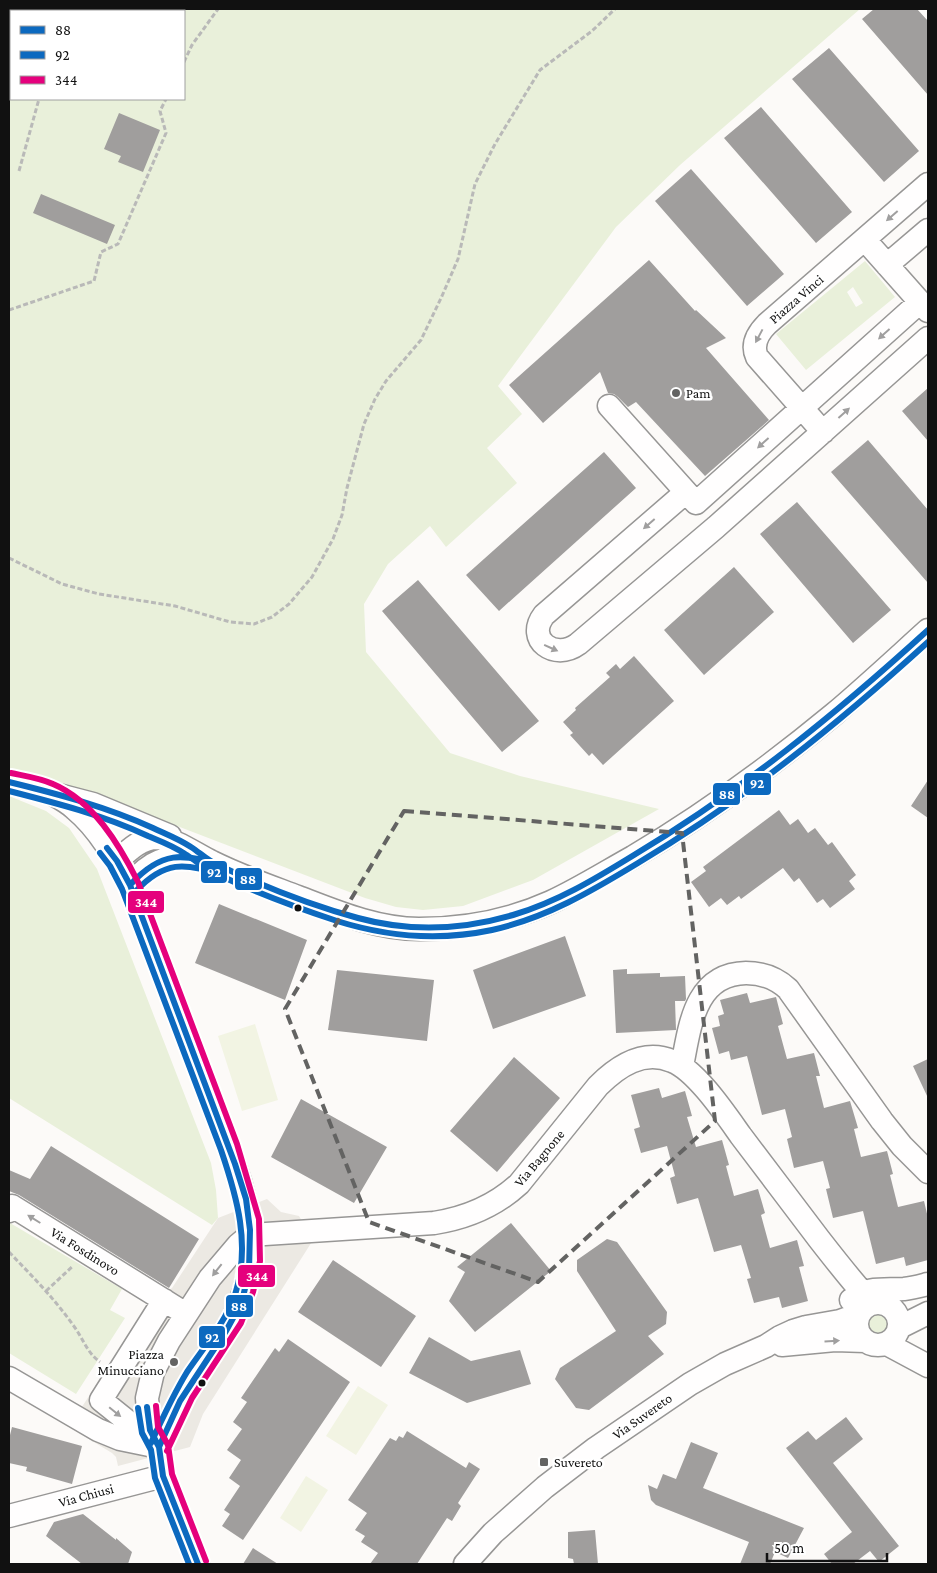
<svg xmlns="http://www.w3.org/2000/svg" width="937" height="1573" font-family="'Crimson Pro',serif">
<rect width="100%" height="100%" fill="#fcfaf8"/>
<path fill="#e9f0da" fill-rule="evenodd" d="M9,9H860L680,165L616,227L498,386L522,414L487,448L517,483L446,547L430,526L388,564L364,604L366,652L450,753L520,776L659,809L533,880L463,906L423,910L396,907L365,898L112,801L23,773L9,770ZM11,11H184V99H11Z
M865,261L895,297L806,370L776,334ZM853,287L863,303L856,307L847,292Z
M9,796L46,811L69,828L97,869L211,1163L216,1190L218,1218L212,1225L9,1098Z
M10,1223L122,1289L110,1310L125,1318L76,1394L9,1353Z
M865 1325a13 13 0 1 1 26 0a13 13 0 1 1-26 0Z"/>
<path fill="#f2f4e3" d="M255,1024L278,1100L242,1111L218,1036Z
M358,1386L388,1405L356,1455L326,1436Z
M306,1476L328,1490L301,1532L280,1518Z"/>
<path fill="#ece9e3" d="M267,1199L281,1212L299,1216L313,1240L203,1414L190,1447L118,1466L116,1457L112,1453L69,1427L147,1306L172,1288L218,1218Z"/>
<path fill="#a09e9d" d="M874,9H917L928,21V95L862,19Z
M829,48L919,151L884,182L792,79Z
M761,107L852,212L816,243L724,138Z
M119,113L160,130L143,172L118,162L121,156L104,149Z
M691,169L784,274L747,306L655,201Z
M41,194L115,225L107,244L33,213Z
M649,260L695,311L696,310L726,338L706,348L769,420L705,476L636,402L628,407L618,397L614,394L608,393L600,372L543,423L509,385Z
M928,388V441L902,411Z
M868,440L928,510V583L831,472Z
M604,452L636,488L499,611L466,575Z
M797,502L891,610L853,643L760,534Z
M734,567L774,612L704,675L664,630Z
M418,580L539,721L502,752L382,611Z
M634,656L674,701L603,765L592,753L589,756L570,735L573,733L563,722L576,710L575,708L610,677L606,673L616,664L620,669Z
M928,780V818L911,806Z
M779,810L790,825L798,819L808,833L815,828L828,845L832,842L856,875L849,881L855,889L830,908L823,899L817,903L799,878L794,882L783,868L741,899L739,896L727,905L721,898L709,907L691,882L706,871L703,867Z
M219,904L307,940L285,1000L195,963Z
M565,936L586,996L493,1029L473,970Z
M627,969V974L660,973V977L685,976L686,999L685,1001H675L676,1030L616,1033L613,970Z
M337,970L434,980L427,1041L328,1030Z
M747,993L750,1003L776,997L783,1024L778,1026L787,1059L814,1053L820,1076H816L824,1108L850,1101L858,1128L854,1129L861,1157L887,1151L893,1174L890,1175L898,1207L924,1201L928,1218V1260L906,1266L904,1257L876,1264L863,1211L833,1218L826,1189L830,1188L823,1161L794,1168L787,1139L792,1137L785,1109L762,1115L747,1056L731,1060L729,1051L719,1054L712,1028L720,1026L718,1016L724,1014L720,1000Z
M514,1057L560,1098L497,1172L450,1131Z
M928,1059V1098L913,1066Z
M659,1088L662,1098L685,1091L692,1116L687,1117L696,1147L722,1140L729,1165L726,1166L734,1196L758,1189L765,1213L761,1215L770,1248L797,1240L804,1266L799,1267L808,1301L782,1308L779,1297L754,1303L747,1279L751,1278L741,1245L714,1252L698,1198L677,1204L670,1178L675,1176L667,1146L641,1153L634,1129L640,1127L631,1095Z
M301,1099L387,1147L354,1203L271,1157Z
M51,1146L199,1239L169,1288L19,1195L9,1191V1170L30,1179Z
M511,1223L551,1271L475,1332L449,1301L465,1272L457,1267Z
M607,1239L617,1242L667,1312L666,1324L648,1336L664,1354L589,1410L576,1408L555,1379L560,1368L616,1331L577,1271V1260Z
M333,1260L416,1316L381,1367L298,1312Z
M429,1337L471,1361L520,1350L531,1384L467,1403L409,1373Z
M288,1339L350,1382L243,1540L222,1526L230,1514L224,1510L240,1486L229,1478L241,1460L227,1450L242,1429L233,1422L247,1402L241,1398L275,1348L279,1352Z
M846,1417L863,1439L833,1463L899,1546L879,1562L870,1551L853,1564H832L824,1554L852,1532L786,1448L808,1431L816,1440Z
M12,1427L82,1446L72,1484L26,1471L27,1467L9,1463V1439Z
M407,1431L466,1468L469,1462L480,1469L458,1503L461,1506L452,1521L447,1518L417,1564H370L378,1553L361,1542L365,1536L355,1530L367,1513L348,1500L390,1438L396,1441L399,1436L403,1438Z
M691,1442L718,1453L703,1488L804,1528L788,1558L775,1552L770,1564H740L749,1542L656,1505L651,1500L648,1485L657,1489L663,1474L676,1479Z
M83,1514L116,1540V1538L132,1552L128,1564H82L46,1536L54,1522Z
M595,1530L598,1564H574L573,1559L568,1558V1532Z
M253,1548L278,1564H243Z"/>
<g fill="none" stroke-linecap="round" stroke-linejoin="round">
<g stroke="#979695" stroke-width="25">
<path id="minor" d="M865,240L928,311
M887,265L928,230
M609,406L696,503
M823,432L757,357C751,344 758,333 767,324L928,184
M686,492L544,615C525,640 555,661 578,644L716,527L928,338
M696,503L920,302
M9,782L93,804L170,836
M49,792C58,797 68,802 75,809C99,829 115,858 130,885L229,1147L240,1181L250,1219L251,1260L245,1289L233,1319L184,1394L159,1447
M117,861C128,851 141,838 157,838C176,839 195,854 212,862C240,876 269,886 298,897C337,912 377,929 419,929C464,929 511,920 551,902C579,889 606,872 633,857C704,815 771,766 834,714C866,687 897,658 928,630
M130,885C150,861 166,854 197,860
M682,1066C690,1027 694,974 746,973C762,973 776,978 788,989L882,1121L902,1146L928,1172
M9,1211L12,1206L186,1314
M851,1300C868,1286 884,1290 904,1289C913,1288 920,1286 928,1284
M857 1324a21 21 0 1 1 42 0a21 21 0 1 1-42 0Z
M900,1327L928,1313
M887,1344L928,1366
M782,1345L835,1340L865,1341
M9,1378L98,1430L120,1439L154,1446
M157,1445L101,1400L164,1300
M9,1516L163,1476
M198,1564L163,1476L159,1447L150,1430L149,1423L147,1398L153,1372L169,1341L210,1278L238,1245L250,1235L434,1223C467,1218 495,1206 519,1184L598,1086C618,1066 643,1049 672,1061C696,1070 726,1115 741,1136C767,1170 793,1205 819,1239C833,1257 847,1275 862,1292
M465,1564L493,1533L545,1487L596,1448L690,1384L725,1364L766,1346L780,1337L793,1331L806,1327L840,1321L859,1314"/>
</g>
<path stroke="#b9b9b8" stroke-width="3" stroke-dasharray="5 2.5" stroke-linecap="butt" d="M57,11V9
M184,62L192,45L218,9
M19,171L39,99
M9,310L94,281L101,252L118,244L166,133L160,111L166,99
M9,558L62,584L99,594L175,606L230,622L254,624L272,617L289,604L312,577L333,539L342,515L347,488L364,424L375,399L386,381L421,340L442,296L458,259L475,184L495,144L540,70L592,31L615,9
M9,1252C31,1275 54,1298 73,1325C83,1338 87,1353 100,1362
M46,1291L73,1266"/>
<use href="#minor" stroke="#fffefe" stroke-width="22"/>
<g stroke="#fff" stroke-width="10">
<path id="bus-1" d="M9,782C58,794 107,807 153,828C166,834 179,839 191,847C199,852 207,860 216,864C262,886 310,905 358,918C409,932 462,930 513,915C557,902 595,879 634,855C741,791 836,714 928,630
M107,848L117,861L130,885L235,1164L246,1199L250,1230L249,1271L243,1297L238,1309L226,1331L180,1401L159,1447
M130,885C161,851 183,852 224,867
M147,1407L150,1430L159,1447L163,1476L198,1564"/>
</g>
<g stroke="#fff" stroke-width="10">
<path id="bus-2" d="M9,791C56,803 103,815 148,836C160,841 174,846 185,854C194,859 202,867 211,871C251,891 295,907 337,921C388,937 440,941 492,930C546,918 592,891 638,863C744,800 838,724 928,642
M100,853L110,866L122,889L221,1150C237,1197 251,1245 235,1295C225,1323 204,1347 187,1372C173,1395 162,1419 151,1443
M136,891C164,861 185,862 221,875
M138,1408L142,1433L151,1450L155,1478L189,1564"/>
</g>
<g stroke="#fff" stroke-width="10">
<path id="bus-3" d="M11,773C25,776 40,778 53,784C93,801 119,844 138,882L237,1144L259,1219L260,1261L253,1292L241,1323L192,1398L167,1451
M156,1406L158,1427L168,1445L172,1474L206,1561"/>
</g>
<use href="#bus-1" stroke="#0c69bf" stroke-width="6"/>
<use href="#bus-2" stroke="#0c69bf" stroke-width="6"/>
<use href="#bus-3" stroke="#e5007d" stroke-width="6"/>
</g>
<defs><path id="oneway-solid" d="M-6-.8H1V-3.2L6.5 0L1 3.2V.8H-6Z" transform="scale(1.25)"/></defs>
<g fill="#a09f9f">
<use href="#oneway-solid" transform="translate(892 216) rotate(139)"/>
<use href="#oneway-solid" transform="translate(884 334) rotate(138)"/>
<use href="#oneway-solid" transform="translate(759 336) rotate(118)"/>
<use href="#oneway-solid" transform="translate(844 413) rotate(-42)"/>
<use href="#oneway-solid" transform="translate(763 443) rotate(138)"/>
<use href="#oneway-solid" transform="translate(649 524) rotate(139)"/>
<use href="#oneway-solid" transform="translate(551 648) rotate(24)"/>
<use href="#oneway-solid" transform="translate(34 1219) rotate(-148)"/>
<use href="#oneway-solid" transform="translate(217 1270) rotate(128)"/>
<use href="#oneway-solid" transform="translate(832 1341) rotate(-3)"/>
<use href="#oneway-solid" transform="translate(115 1412) rotate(39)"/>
</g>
<path fill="none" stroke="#636362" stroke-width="4" stroke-dasharray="10 6" stroke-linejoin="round" d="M404,811L682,833L715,1121L538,1282L369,1222L285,1009Z"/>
<g fill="#636362" stroke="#fff" stroke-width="2">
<circle cx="676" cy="393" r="5"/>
<circle cx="174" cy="1362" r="5"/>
<rect x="539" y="1457" width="10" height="10" rx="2.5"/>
</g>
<g fill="#111" stroke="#fff" stroke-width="2">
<circle cx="298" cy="908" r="4.5"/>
<circle cx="202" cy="1383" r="4.5"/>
</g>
<g text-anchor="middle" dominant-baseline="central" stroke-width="5" stroke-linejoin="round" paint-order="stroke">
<g font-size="14" fill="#111" stroke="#fff">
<text transform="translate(796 299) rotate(-41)">Piazza Vinci</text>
<text transform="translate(539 1158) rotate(-50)">Via Bagnone</text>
<text transform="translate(85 1251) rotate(32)">Via Fosdinovo</text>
<text transform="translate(642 1416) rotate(-35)">Via Suvereto</text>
<text transform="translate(86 1495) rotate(-15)">Via Chiusi</text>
</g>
<g font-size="14" fill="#111" stroke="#fff" text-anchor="start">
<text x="686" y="393">Pam</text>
<text x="164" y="1354" text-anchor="end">Piazza<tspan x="164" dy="16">Minucciano</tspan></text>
<text x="554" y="1462">Suvereto</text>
</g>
</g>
<g stroke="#fff" stroke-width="2">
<rect x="743" y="772" width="29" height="24" rx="5" fill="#0c69bf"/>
<rect x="712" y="782" width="29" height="24" rx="5" fill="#0c69bf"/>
<rect x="200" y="860" width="28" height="24" rx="5" fill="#0c69bf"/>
<rect x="234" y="867" width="29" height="24" rx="5" fill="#0c69bf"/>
<rect x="127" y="890" width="38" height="24" rx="5" fill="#e5007d"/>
<rect x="237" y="1264" width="39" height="24" rx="5" fill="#e5007d"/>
<rect x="225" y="1294" width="29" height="24" rx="5" fill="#0c69bf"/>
<rect x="198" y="1325" width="28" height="24" rx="5" fill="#0c69bf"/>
</g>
<g font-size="14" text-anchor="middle" font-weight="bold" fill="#fff">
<text x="757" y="788">92</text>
<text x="727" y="799">88</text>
<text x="214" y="877">92</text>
<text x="248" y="884">88</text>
<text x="146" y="907">344</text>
<text x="257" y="1281">344</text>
<text x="239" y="1311">88</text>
<text x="212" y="1342">92</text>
</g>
<rect width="937" height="1573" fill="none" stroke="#111111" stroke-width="20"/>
<rect x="10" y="10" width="175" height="90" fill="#ffffff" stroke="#a0a0a0"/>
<rect x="20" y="26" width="25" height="8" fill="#0c69bf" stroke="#a0a0a0"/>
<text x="55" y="35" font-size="15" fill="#111111">88</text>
<rect x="20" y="51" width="25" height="8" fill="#0c69bf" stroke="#a0a0a0"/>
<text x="55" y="60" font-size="15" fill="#111111">92</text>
<rect x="20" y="76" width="25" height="8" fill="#e5007d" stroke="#a0a0a0"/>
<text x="55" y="85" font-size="15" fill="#111111">344</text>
<path d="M767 1553v8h120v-8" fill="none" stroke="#111111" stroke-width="2.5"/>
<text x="774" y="1553" font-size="15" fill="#111111" stroke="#ffffff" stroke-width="4" paint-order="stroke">50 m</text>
</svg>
